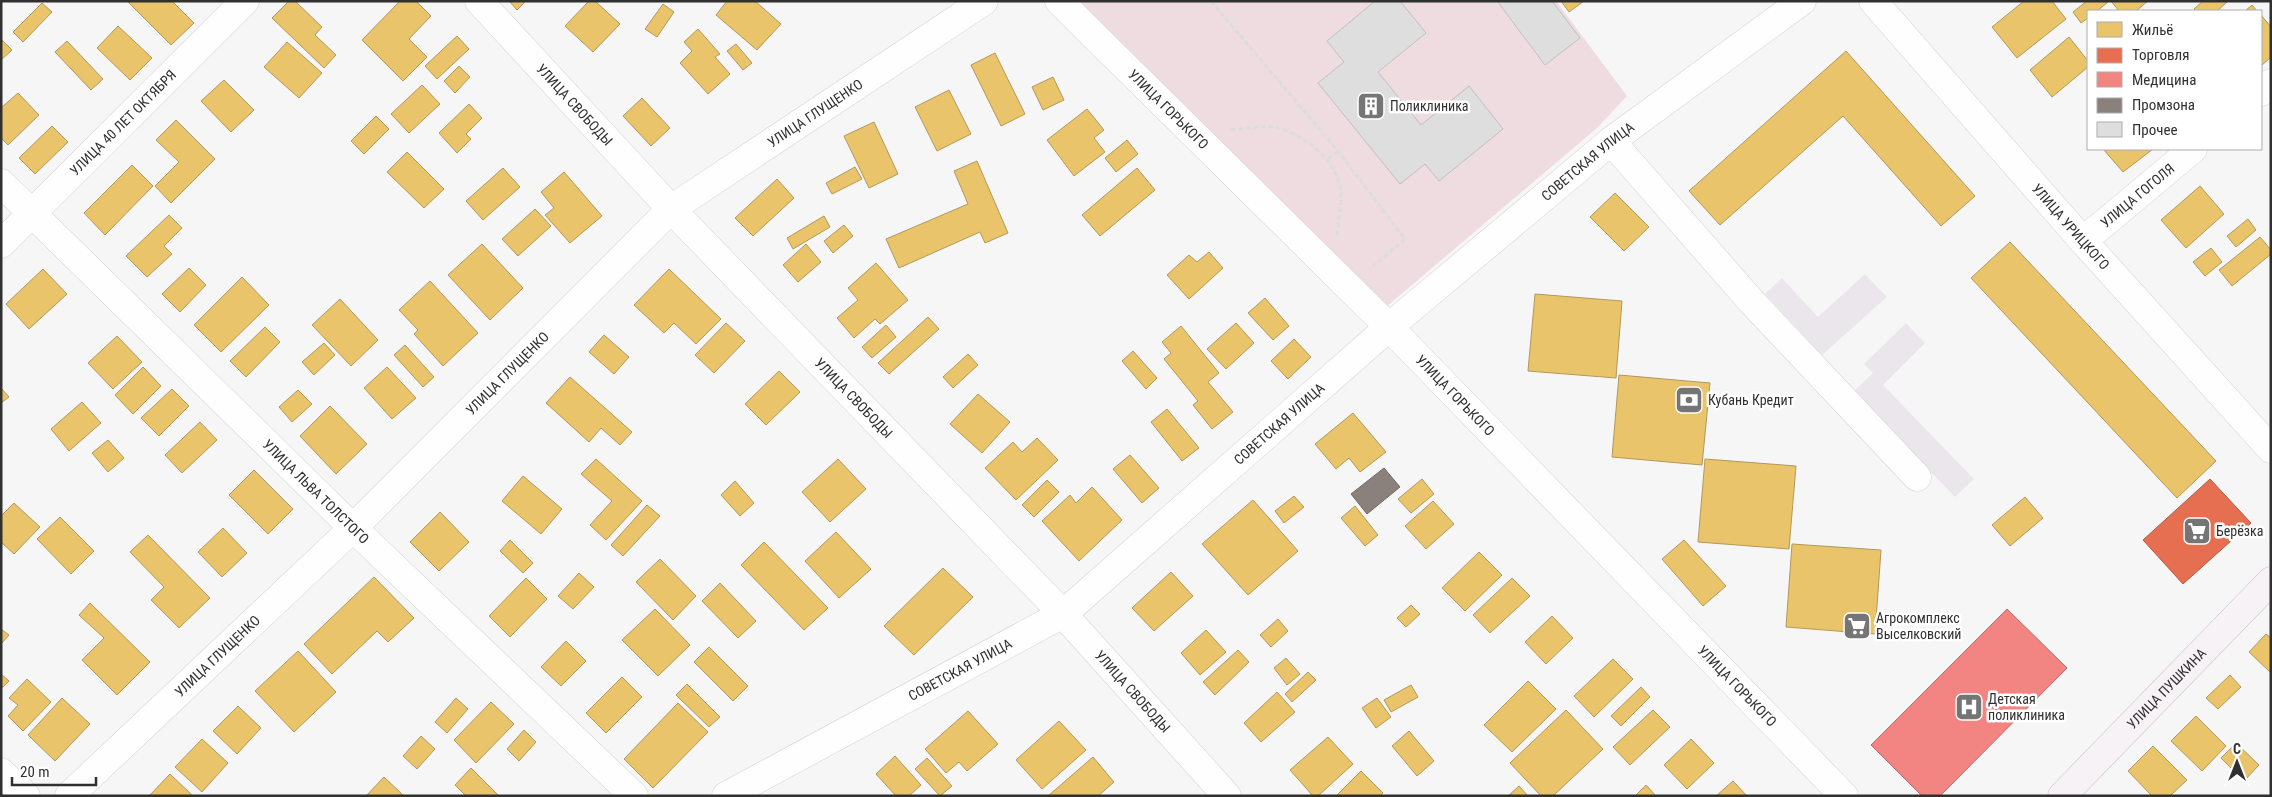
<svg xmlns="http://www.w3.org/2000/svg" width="2272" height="797" font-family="'Roboto Condensed',sans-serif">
<rect width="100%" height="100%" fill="#f7f6f7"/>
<path fill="#ebe6ec" d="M1865,274L1887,297L1822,355L1765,294L1782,278L1818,317Z
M1906,323L1925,343L1883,385L1974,479L1955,497L1853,392L1873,373L1864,364Z"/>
<path fill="#eedce0" d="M1074,1H1556L1627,96L1597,128L1386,307Z"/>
<path fill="#e9c46a" stroke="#b29859" d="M127,1H172L194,23L171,45Z
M289,1H295L322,27L315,35L336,55L324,68L272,18Z
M400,1H416L431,16L409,39L427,57L403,81L362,40Z
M509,1H526L517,10Z
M589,1H595L620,24L593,52L565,26Z
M727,1H755L781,24L757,50L716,15Z
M1561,1H1584L1569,12Z
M2024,1H2052L2066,19L2017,58L1992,27Z
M2087,1L2108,2L2097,11H2088V18L2081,23L2073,12Z
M2111,1H2148L2136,11H2119Z
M2203,1H2228L2217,11H2196L2194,9Z
M42,3L52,12L23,42L13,32Z
M663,4L674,12L657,37L645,29Z
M2252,5L2257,11H2245Z
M2261,15L2271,27V57L2261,66Z
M118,26L152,58L130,80L97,48Z
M698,29L720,54L715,57L730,74L708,94L680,63L692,51L684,42Z
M457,36L469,49L437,79L425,66Z
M2069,37L2088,61V67L2052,97L2030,70Z
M1,39L12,50L1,60Z
M67,41L103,79L91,90L55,52Z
M287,42L322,73L299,98L264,67Z
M736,44L752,63L743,70L727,51Z
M1846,51L1975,196L1941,226L1843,116L1720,225L1689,191Z
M995,53L1025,114L1001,126L971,65Z
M459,66L470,77L455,93L444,81Z
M1053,77L1064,100L1043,110L1032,87Z
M224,80L254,110L231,132L201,101Z
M422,85L440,104L409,133L391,114Z
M949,90L971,134L937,151L915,107Z
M18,93L39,115L8,145L1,138V108Z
M642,98L670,128L651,146L623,116Z
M469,104L482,118L466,134L471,139L457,153L439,133Z
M1087,109L1104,130L1094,138L1105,152L1074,176L1047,140Z
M376,116L389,129L364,154L351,141Z
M176,120L215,159L171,203L155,186L179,162L156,140Z
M874,122L898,174L869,188L844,136Z
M52,126L68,142L35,174L19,158Z
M1127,140L1138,154L1116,172L1105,158Z
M2105,149H2153L2123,172L2104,150Z
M407,152L444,189L424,208L387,172Z
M977,161L1008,233L985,243L980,232L899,268L886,239L968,204L954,171Z
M132,165L153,186L105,235L84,213Z
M855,167L862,179L832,194L826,183Z
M503,168L520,187L483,220L466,201Z
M1137,168L1155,190L1100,236L1082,215Z
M564,172L602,216L570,243L545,215L554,208L541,192Z
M777,179L794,198L753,236L735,218Z
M2200,186L2224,214L2186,248L2161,220Z
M1615,193L1649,227L1624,251L1590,217Z
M535,209L551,226L518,256L502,239Z
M169,215L182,228L164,246L172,254L147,277L126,256Z
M824,216L830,227L793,249L787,238Z
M2248,219L2256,230L2236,247L2227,236Z
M844,225L853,236L833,253L824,241Z
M2260,237L2271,250V254L2232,286L2219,270Z
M2010,242L2216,461L2177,498L1971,278Z
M482,244L523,288L490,320L448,275Z
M806,244L821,262L798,282L783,265Z
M2211,248L2222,262L2205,276L2193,262Z
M1209,252L1223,268L1189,299L1167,275L1189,255L1197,262Z
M876,263L908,300L880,324L875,319L854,338L837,318L858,300L848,288Z
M189,268L206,285L180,312L162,294Z
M43,269L67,294L29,329L6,304Z
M669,269L721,319L696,344L674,323L664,333L634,305Z
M242,277L269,305L221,352L194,325Z
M430,281L478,333L443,366L414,334L418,330L399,310Z
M1535,294L1622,301L1616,378L1528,371Z
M1265,298L1289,326L1273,340L1248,313Z
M340,299L378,340L351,366L312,325Z
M928,317L939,329L889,374L878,363Z
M726,323L745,341L714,373L695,355Z
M1236,323L1254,343L1226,369L1207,349Z
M886,325L896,337L872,358L862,347Z
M1181,326L1219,373L1208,382L1233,412L1212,429L1193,405L1198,401L1164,359L1171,353L1162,342Z
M265,327L280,342L246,377L230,361Z
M604,335L629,357L614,374L589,352Z
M117,336L142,362L113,389L88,363Z
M1294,339L1311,357L1288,379L1271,361Z
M324,343L335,355L314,375L302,362Z
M405,345L434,377L423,387L394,355Z
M1133,351L1157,378L1146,389L1122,361Z
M968,354L978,365L953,388L943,377Z
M143,367L161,386L133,414L115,395Z
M387,367L416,398L392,419L364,388Z
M779,371L800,392L766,425L745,404Z
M1619,375L1710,383L1702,465L1612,457Z
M570,377L632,432L620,445L601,428L589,442L546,403Z
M1,388L9,397L1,403Z
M172,389L189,406L159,436L141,418Z
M298,390L312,404L292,422L279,407Z
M978,394L1010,422L982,453L950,424Z
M82,402L101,423L69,451L51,429Z
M330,406L367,444L336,474L300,436Z
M1167,409L1199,448L1182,461L1151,422Z
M1353,413L1386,452L1360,472L1349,458L1336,469L1315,444Z
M200,422L217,440L182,473L165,455Z
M1037,438L1058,460L1016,500L985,468L1013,442L1022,452Z
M108,440L124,458L108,472L92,453Z
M1130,455L1159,488L1142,503L1113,469Z
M596,459L642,501L606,540L590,525L612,501L581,474Z
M838,459L866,489L830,522L802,492Z
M1705,459L1796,466L1789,549L1698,542Z
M254,470L293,509L268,534L229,495Z
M523,476L562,509L541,534L502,501Z
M1422,479L1434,494L1411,513L1398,499Z
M1047,480L1059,492L1034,517L1022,505Z
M735,481L754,503L740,516L721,495Z
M1092,487L1122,520L1079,561L1042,521L1070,495L1076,503Z
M1294,496L1304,507L1284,523L1275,511Z
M2025,497L2043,518L2010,546L1992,525Z
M1253,500L1298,551L1248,595L1202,544Z
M1433,501L1454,524L1426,549L1405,526Z
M14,503L40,527L14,554L1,542V516Z
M647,505L660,516L623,556L611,545Z
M1355,506L1378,535L1365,546L1341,518Z
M440,512L469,542L439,571L410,542Z
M60,517L94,551L71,574L37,539Z
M223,528L247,553L222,577L198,552Z
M836,532L871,569L839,598L805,561Z
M148,535L210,598L179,628L151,600L164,587L130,552Z
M510,540L533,563L523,573L500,551Z
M1684,540L1726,586L1703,606L1662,559Z
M764,542L828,608L804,630L741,565Z
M1792,544L1881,550L1875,634L1786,627Z
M1479,552L1502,575L1465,611L1442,588Z
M660,559L696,596L673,620L636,582Z
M943,568L973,597L914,655L884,626Z
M1171,572L1193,596L1154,631L1132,608Z
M579,573L594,587L573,609L558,596Z
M374,577L414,618L388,642L377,631L332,674L304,644Z
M526,578L547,599L510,637L489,616Z
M1512,578L1530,596L1490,633L1473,615Z
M720,583L756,621L738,638L702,601Z
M90,603L150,662L117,695L82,660L104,638L79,615Z
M1411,605L1420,614L1406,627L1397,618Z
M655,609L690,645L658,676L622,640Z
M1552,616L1573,638L1546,664L1525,642Z
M1278,619L1288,631L1271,647L1260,635Z
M1,629L9,635L1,644Z
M1206,630L1226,652L1200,675L1181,653Z
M2266,634L2271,638V673L2249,652Z
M566,641L586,661L561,686L541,667Z
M709,647L748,686L733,701L694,662Z
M1238,650L1249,662L1215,695L1203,682Z
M298,651L336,692L294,732L255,691Z
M1286,658L1300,674L1287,685L1274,668Z
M1613,659L1633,679L1594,717L1574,696Z
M1308,672L1316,680L1292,702L1285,694Z
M1,674L9,681L1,689Z
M2230,675L2241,687L2218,709L2206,698Z
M622,677L642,697L606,733L586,713Z
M27,679L51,702L23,731L8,716L18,705L9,698Z
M1528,681L1556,709L1512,752L1484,725Z
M687,684L720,717L709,727L676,695Z
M1411,685L1418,697L1391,712L1384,700Z
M1641,687L1650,697L1621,726L1611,716Z
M1277,692L1295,712L1261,742L1244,723Z
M62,698L90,724L55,761L28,735Z
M456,698L468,709L447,733L435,722Z
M1377,698L1391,717L1376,728L1362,708Z
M491,702L514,724L476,763L454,740Z
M678,703L708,732L653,788L624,759Z
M238,706L261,728L237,754L213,731Z
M1566,710L1603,749L1553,796H1541L1510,763Z
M1653,710L1670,727L1630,765L1613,747Z
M968,711L998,744L967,771L959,762L946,773L925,749Z
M2196,716L2226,746L2202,771L2171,741Z
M1059,721L1086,750L1042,789L1016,760Z
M524,730L536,742L519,761L507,749Z
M1409,731L1434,761L1417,776L1392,746Z
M421,736L435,749L417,769L403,756Z
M1328,737L1353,764L1318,796H1313L1290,770Z
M202,739L228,763L202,792L175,767Z
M1691,739L1714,763L1687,789L1664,765Z
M2236,743L2259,765L2244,781L2221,758Z
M2153,746L2187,780L2170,796H2152L2128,771Z
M895,756L921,785L909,796H896L876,774Z
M1093,757L1114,782L1098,796H1048Z
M927,758L952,786L940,796L915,769Z
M471,768L499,796H466L455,785Z
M1361,771L1383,793L1380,796H1336Z
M170,774L193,796H149Z
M384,777L404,796H366Z
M1733,781L1747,796H1716Z
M1646,785L1656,796H1635Z
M1519,786L1528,796H1508Z"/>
<path fill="#e76f51" stroke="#b05c47" d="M2210,479L2251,523L2183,584L2143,540Z"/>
<path fill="#f28482" stroke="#b86b6a" d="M2007,609L2067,668L1940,796H1922L1871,745Z"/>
<path fill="#8a817c" stroke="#6f6966" d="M1384,468L1400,487L1367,514L1351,494Z"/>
<path fill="#dfdedf" stroke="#c0c0c1" d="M1375,1H1400L1426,33L1378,72L1421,125L1469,86L1503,129L1439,181L1425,164L1400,184L1318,83L1344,62L1327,41Z
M1497,1H1552L1580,38L1545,65Z"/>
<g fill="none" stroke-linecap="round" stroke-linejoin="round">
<g stroke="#d3d2d3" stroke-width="29">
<g id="minor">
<path id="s1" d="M479,1L671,209L1063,614L1227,796"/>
<path id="s2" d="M1059,1L1389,327L1844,796"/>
<path id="s3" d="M1873,1L2083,241L2271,449"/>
<path d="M2261,92L2271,83"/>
<path d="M1611,141L1751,301L1917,477"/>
<path id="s4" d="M1,183L353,528L634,796"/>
<path id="s5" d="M2083,241L2193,149"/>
<path id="s6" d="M1,244L245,1"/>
<path d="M1,772L26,796"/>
<path id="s7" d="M69,796L353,528L671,209L984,1"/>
<path id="s8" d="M726,796L1063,614L1389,327L1611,141L1802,1"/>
</g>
</g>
<g stroke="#c7bec4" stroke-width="29">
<g id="major">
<path id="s9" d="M2062,796L2271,581"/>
</g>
</g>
<path stroke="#dddcde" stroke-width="3" stroke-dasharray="5 2.5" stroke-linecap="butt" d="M1211,1L1338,151L1405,239L1370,269
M1231,130C1245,128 1259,126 1273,127C1300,131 1335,159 1340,186C1343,201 1338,221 1337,236
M1328,159L1338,151"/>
<use href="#minor" stroke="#fefefe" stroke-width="28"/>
<use href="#major" stroke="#f6f2f5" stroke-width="28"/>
</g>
<defs>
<g id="building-square" transform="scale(1.4375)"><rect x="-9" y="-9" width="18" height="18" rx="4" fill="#767576" stroke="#fff"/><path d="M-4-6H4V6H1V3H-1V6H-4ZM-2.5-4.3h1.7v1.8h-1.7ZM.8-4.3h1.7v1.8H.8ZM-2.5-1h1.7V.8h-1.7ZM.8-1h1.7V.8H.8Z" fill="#fff"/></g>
<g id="bank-square" transform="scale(1.4375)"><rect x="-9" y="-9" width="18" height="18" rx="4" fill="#767576" stroke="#fff"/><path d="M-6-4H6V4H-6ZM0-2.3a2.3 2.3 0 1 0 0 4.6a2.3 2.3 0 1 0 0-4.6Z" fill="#fff"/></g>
<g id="supermarket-square" transform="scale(1.4375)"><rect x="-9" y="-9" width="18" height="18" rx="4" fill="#767576" stroke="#fff"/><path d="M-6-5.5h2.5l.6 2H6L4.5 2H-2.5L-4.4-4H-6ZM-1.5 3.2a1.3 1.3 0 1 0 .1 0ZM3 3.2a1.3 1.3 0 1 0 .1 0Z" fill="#fff"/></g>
<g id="hospital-square" transform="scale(1.4375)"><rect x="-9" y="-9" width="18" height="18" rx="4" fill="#767576" stroke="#fff"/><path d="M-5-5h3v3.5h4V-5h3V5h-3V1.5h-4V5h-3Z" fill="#fff"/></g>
</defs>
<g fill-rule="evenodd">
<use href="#building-square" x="1371" y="106"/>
<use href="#bank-square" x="1689" y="400"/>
<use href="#supermarket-square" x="2197" y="531"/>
<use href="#supermarket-square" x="1857" y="626"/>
<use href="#hospital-square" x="1969" y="707"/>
</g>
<g text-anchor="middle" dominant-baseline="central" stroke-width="5" stroke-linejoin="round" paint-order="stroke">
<g font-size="14" fill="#313031" stroke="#fff">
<text stroke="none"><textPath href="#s1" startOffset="141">УЛИЦА СВОБОДЫ</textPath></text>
<text stroke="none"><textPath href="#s2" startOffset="154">УЛИЦА ГОРЬКОГО</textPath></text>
<text stroke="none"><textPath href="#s7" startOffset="1014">УЛИЦА ГЛУЩЕНКО</textPath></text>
<text stroke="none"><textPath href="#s6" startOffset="172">УЛИЦА 40 ЛЕТ ОКТЯБРЯ</textPath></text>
<text stroke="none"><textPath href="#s8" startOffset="1076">СОВЕТСКАЯ УЛИЦА</textPath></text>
<text stroke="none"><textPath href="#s5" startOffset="71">УЛИЦА ГОГОЛЯ</textPath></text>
<text stroke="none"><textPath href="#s3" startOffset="300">УЛИЦА УРИЦКОГО</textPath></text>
<text stroke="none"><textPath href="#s7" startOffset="609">УЛИЦА ГЛУЩЕНКО</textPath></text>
<text stroke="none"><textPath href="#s2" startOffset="559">УЛИЦА ГОРЬКОГО</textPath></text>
<text stroke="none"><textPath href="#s1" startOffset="546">УЛИЦА СВОБОДЫ</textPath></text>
<text stroke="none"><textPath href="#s8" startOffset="671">СОВЕТСКАЯ УЛИЦА</textPath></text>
<text stroke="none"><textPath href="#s4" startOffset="441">УЛИЦА ЛЬВА ТОЛСТОГО</textPath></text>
<text stroke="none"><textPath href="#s7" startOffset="204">УЛИЦА ГЛУЩЕНКО</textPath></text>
<text stroke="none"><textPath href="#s8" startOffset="266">СОВЕТСКАЯ УЛИЦА</textPath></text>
<text stroke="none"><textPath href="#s2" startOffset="964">УЛИЦА ГОРЬКОГО</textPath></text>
<text stroke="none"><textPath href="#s9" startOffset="150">УЛИЦА ПУШКИНА</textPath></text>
<text stroke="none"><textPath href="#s1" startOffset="951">УЛИЦА СВОБОДЫ</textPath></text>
</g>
<g font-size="14" fill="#313031" stroke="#fff" text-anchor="start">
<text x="1390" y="106">Поликлиника</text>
<text x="1708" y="400">Кубань Кредит</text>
<text x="2216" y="531">Берёзка</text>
<text x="1876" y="618">Агрокомплекс<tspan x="1876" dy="16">Выселковский</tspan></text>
<text x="1988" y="699">Детская<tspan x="1988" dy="16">поликлиника</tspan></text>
</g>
</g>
<rect width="2272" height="797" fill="none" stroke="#313031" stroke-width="5"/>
<rect x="2087" y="10" width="175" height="140" fill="#ffffff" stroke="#adacad"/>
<rect x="2097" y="22" width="25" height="15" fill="#e9c46a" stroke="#adacad"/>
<text x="2132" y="35" font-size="15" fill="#313031">Жильё</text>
<rect x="2097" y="48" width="25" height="15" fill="#e76f51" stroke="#adacad"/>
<text x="2132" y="60" font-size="15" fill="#313031">Торговля</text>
<rect x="2097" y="72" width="25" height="15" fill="#f28482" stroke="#adacad"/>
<text x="2132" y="85" font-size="15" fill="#313031">Медицина</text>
<rect x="2097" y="98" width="25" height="15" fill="#8a817c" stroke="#adacad"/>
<text x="2132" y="110" font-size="15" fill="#313031">Промзона</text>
<rect x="2097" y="122" width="25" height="15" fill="#dfdedf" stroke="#adacad"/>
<text x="2132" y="135" font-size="15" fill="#313031">Прочее</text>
<g transform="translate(2237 762)" stroke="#ffffff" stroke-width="4" paint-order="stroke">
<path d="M0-4L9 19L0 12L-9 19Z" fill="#313031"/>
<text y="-8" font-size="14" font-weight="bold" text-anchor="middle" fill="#313031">С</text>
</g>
<path d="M12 777v8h84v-8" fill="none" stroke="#313031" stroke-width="2.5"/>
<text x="20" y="777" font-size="15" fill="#313031" stroke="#ffffff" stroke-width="4" paint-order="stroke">20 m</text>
</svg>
